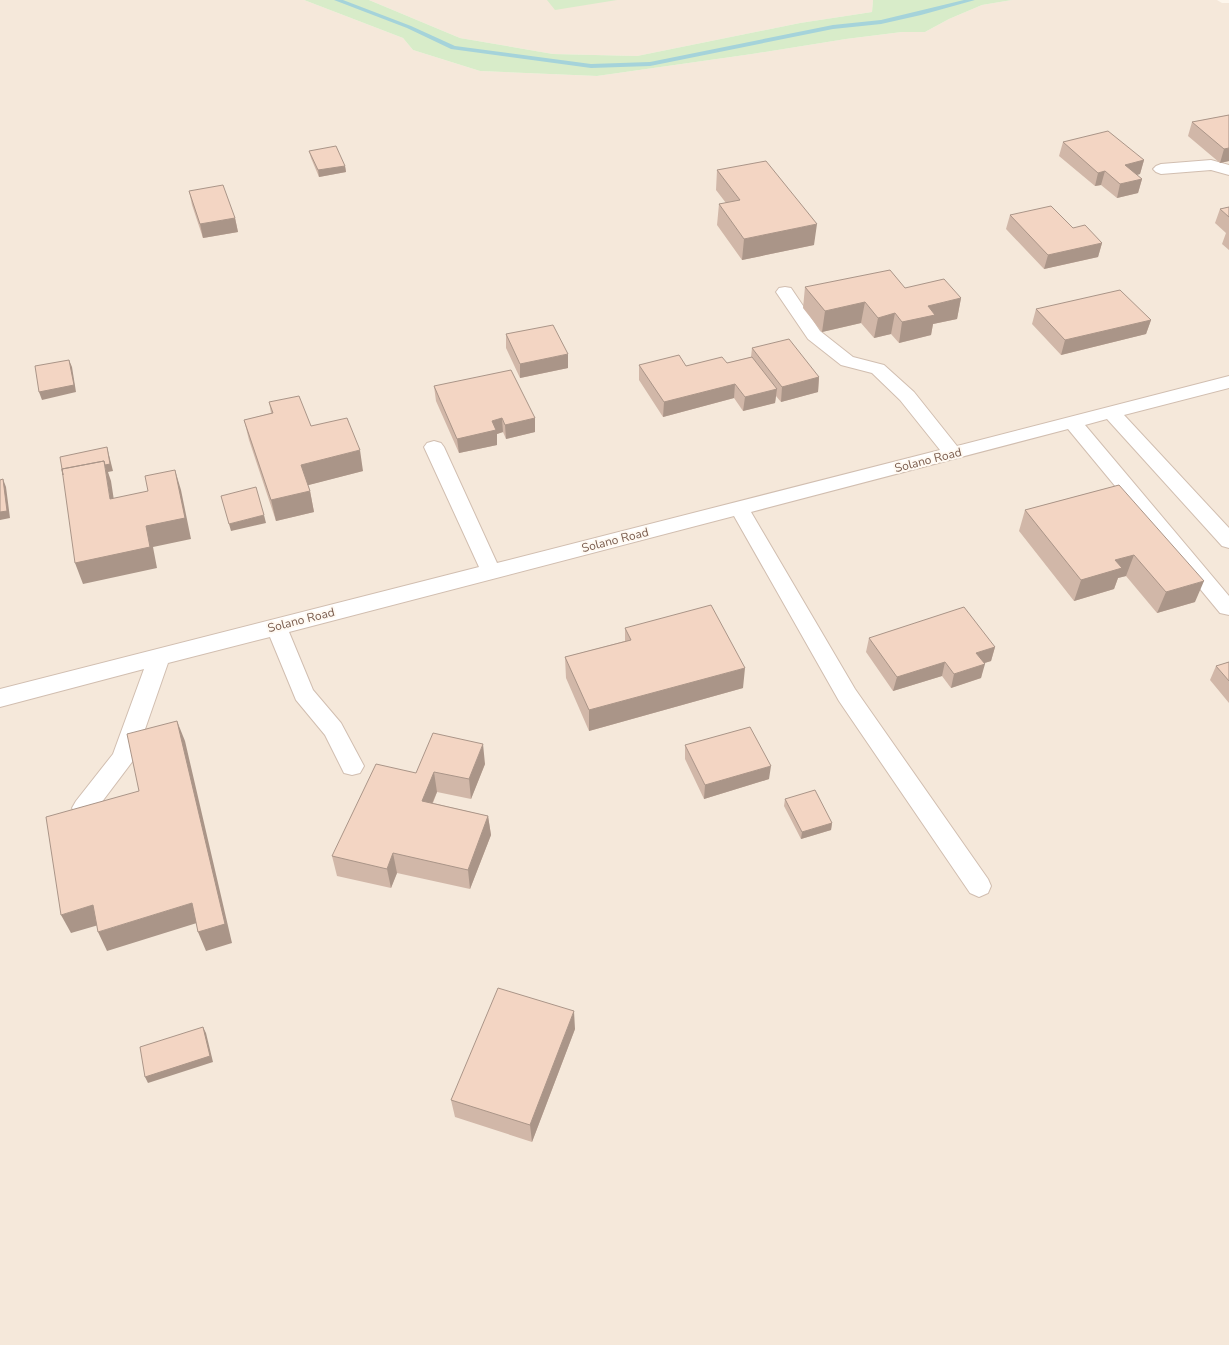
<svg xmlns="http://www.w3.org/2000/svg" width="1229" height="1345" font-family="'Nunito Sans',sans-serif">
<rect width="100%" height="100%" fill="#fdf6ec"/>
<path fill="#f5e8da" d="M0,0H304L403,38L413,50L480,71L597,76L752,54L846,39L902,32H925L949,19L982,5L1012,0H1217L1222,3H1229V1345H0Z
M369,0H873L872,12L800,23L637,56L553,54L460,38Z"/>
<path fill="#d8ecc9" d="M304,0H369L460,38L553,54L637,56L800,23L872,12L873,0H1012L982,5L949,19L925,32H902L846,39L752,54L597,76L480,71L413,50L403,38Z
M547,0H617L555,10Z"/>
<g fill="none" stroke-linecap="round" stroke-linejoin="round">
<path fill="#a5d3da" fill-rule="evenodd" d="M334,0H343L411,26L455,46L591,64L650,62L833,25L881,20L964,0H975L921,15L881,24L833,29L650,66L591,68L451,49L407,28Z"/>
<g stroke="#d1beb0" stroke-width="2">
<path id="minor" d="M1211,160L1229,165V175L1211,170L1161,174L1156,172L1153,169L1156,166L1161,164Z
M785,287L791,288L820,331L853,357L884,365L914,392L957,446L1229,376V388L1124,415L1229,528V548L1222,546L1107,419L1085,425L1229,596V615L1220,613L1068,429L751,512L855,689L988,879L991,886L988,893L979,897L970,893L839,701L734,516L289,632L313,690L341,723L364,766L360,773L352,775L344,773L325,735L296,700L270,637L168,663L135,758L92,815L84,818L76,815L72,808L76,801L113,754L144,669L0,707V689L479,567L424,447L427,443L434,441L441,443L444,447L497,563L940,450L900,400L872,373L841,365L808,339L776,292L779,288Z"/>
</g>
<use href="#minor" fill="#fff" fill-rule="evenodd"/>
</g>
<path fill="#d1b7a8" d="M1229,115V161L1220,163L1188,136L1192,122Z
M1063,142L1144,160L1140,174L1137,175L1142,179L1138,193L1117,198L1101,185L1095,186L1059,156Z
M309,151L345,166L346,172L319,177L311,158Z
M717,170L814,245L742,260L717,225L719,204L726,203L716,190Z
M189,191L235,218L238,232L203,238L192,205Z
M1229,207V250L1222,244L1226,233L1215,223L1220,209Z
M1010,215L1073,228L1102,243L1098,257L1044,269L1006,229Z
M805,287L905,288L961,298L957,319L933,324L931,335L899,343L891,334L874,338L861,323L822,332L803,308Z
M1036,309L1151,320L1146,334L1061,355L1032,324Z
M506,334L568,368L520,378L506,348Z
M752,348L819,377L818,392L781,402L776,396L775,403L743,411L734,398L663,417L639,380V365L686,366L727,363L751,357Z
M434,386L535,418V432L506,439L503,432L497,434V445L459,453L436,401Z
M269,402L311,426L363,471L308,485L310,491L314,512L276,521L249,440L244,420L271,413Z
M1119,485L1195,602L1157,613L1126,576L1118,578L1114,589L1074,601L1019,531L1025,510Z
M625,628L743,688L589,731L566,678L565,657L625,641Z
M869,638L995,647L991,661L984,663L981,678L951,688L942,676L893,691L866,652Z
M1229,662V703L1210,680L1216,666Z
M685,745L769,779L704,799L685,759Z
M485,764L471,799L437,792L433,803L488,816L491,835L470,889L397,873L391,888L337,876L332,856L416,773Z
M785,799L832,823L831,830L801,839L784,806Z
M575,1029L532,1142L455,1117L451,1100Z"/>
<path fill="#aa9588" d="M1229,148V161L1220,163L1224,149Z
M1144,160L1140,174L1121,179L1125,165Z
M345,166L346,172L319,177L318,170Z
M1105,171L1101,185L1095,186L1098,173Z
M1142,179L1138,193L1117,198L1120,184Z
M235,218L238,232L203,238L200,224Z
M817,224L814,245L742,260L744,239Z
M1102,243L1098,257L1044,269L1048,255Z
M961,298L957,319L933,324L931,335L899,343L902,322L928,306Z
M865,302L861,323L822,332L825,311Z
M895,313L891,334L874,338L878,318Z
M1151,320L1146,334L1061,355L1065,340Z
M568,354V368L520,378V364Z
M69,360L72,367L76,392L42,400L39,392Z
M819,377L818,392L781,402L782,387Z
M735,384L734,398L663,417L664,402Z
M777,389L775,403L743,411L745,397Z
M502,418L503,432L497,434V445L459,453L457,439L492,421Z
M535,418V432L506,439L505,425Z
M107,447L113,471L108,472L111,481L117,520L110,499L104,461Z
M360,450L363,471L305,486L301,465Z
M175,470L181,490L191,539L153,547L157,568L83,584L75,563Z
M3,479L6,487L10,518L0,520V512Z
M310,491L314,512L276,521L271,500Z
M264,515L266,523L231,531L229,524Z
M1134,555L1126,576L1118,578L1114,589L1074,601L1081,580L1115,560Z
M1204,581L1195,602L1157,613L1166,592Z
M995,647L991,661L972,667L976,653Z
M945,662L942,676L893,691L897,677Z
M985,664L981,678L951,688L954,674Z
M745,668L743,688L589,731V710Z
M177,721L185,741L232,943L206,951L198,932Z
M483,744L485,764L471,799L469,779Z
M771,766L769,779L704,799L705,785Z
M434,772L437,792L425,820L422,801Z
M488,816L491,835L470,889L468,870Z
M832,823L831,830L801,839L802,832Z
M393,853L397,873L391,888L387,869Z
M192,903L200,922L107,951L98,932Z
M93,905L102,924L71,933L61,915Z
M574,1011L575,1029L532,1142L530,1125Z
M203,1027L206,1033L213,1062L148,1083L145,1077Z"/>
<path fill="#f3d5c3" stroke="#aa9588" d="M1229,115V148L1224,149L1192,122Z
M1108,131L1144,160L1125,165L1142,179L1120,184L1105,171L1098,173L1063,142Z
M336,146L345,166L318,170L309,151Z
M766,161L817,224L744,239L719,204L740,200L717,170Z
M223,185L235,218L200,224L189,191Z
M1051,206L1073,228L1085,225L1102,243L1048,255L1010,215Z
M1229,207V217L1220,209Z
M890,270L905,288L944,279L961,298L928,306L935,315L902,322L895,313L878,318L865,302L825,311L805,287Z
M1120,290L1151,320L1065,340L1036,309Z
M553,325L568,354L520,364L506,334Z
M789,339L819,377L782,387L752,348Z
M679,355L686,366L722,357L727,363L752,357L777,389L745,397L735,384L664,402L639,365Z
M69,360L74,385L39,392L35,366Z
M511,370L535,418L505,425L502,418L492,421L496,430L457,439L434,386Z
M299,396L311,426L347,418L360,450L301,465L310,491L271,500L244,420L273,413L269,402Z
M107,447L110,464L105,465L104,461L62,469L63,475L60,457Z
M104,461L110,499L148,491L145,476L175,470L185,518L146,526L150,547L75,563L62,469Z
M3,479L7,511L0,512V480Z
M1119,485L1204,581L1166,592L1134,555L1115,560L1122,568L1081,580L1025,510Z
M256,487L264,515L229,524L221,496Z
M711,605L745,668L589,710L565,657L631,640L625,628Z
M964,607L995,647L976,653L985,664L954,674L945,662L897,677L869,638Z
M1229,662V681L1216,666Z
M177,721L225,924L198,932L192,903L98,932L93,905L61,915L46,817L139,791L127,734Z
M750,727L771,766L705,785L685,745Z
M433,733L483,744L469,779L434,772L422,801L488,816L468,870L393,853L387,869L332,856L376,764L416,773Z
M815,790L832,823L802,832L785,799Z
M498,988L574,1011L530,1125L451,1100Z
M203,1027L210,1056L145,1077L140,1047Z"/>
<g text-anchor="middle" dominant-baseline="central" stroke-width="4" stroke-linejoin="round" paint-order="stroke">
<g font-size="12" fill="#7a5c4d" stroke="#fffaf3">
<text transform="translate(928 460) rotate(-14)">Solano Road</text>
<text transform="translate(615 540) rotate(-14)">Solano Road</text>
<text transform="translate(301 620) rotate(-14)">Solano Road</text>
</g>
</g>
</svg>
